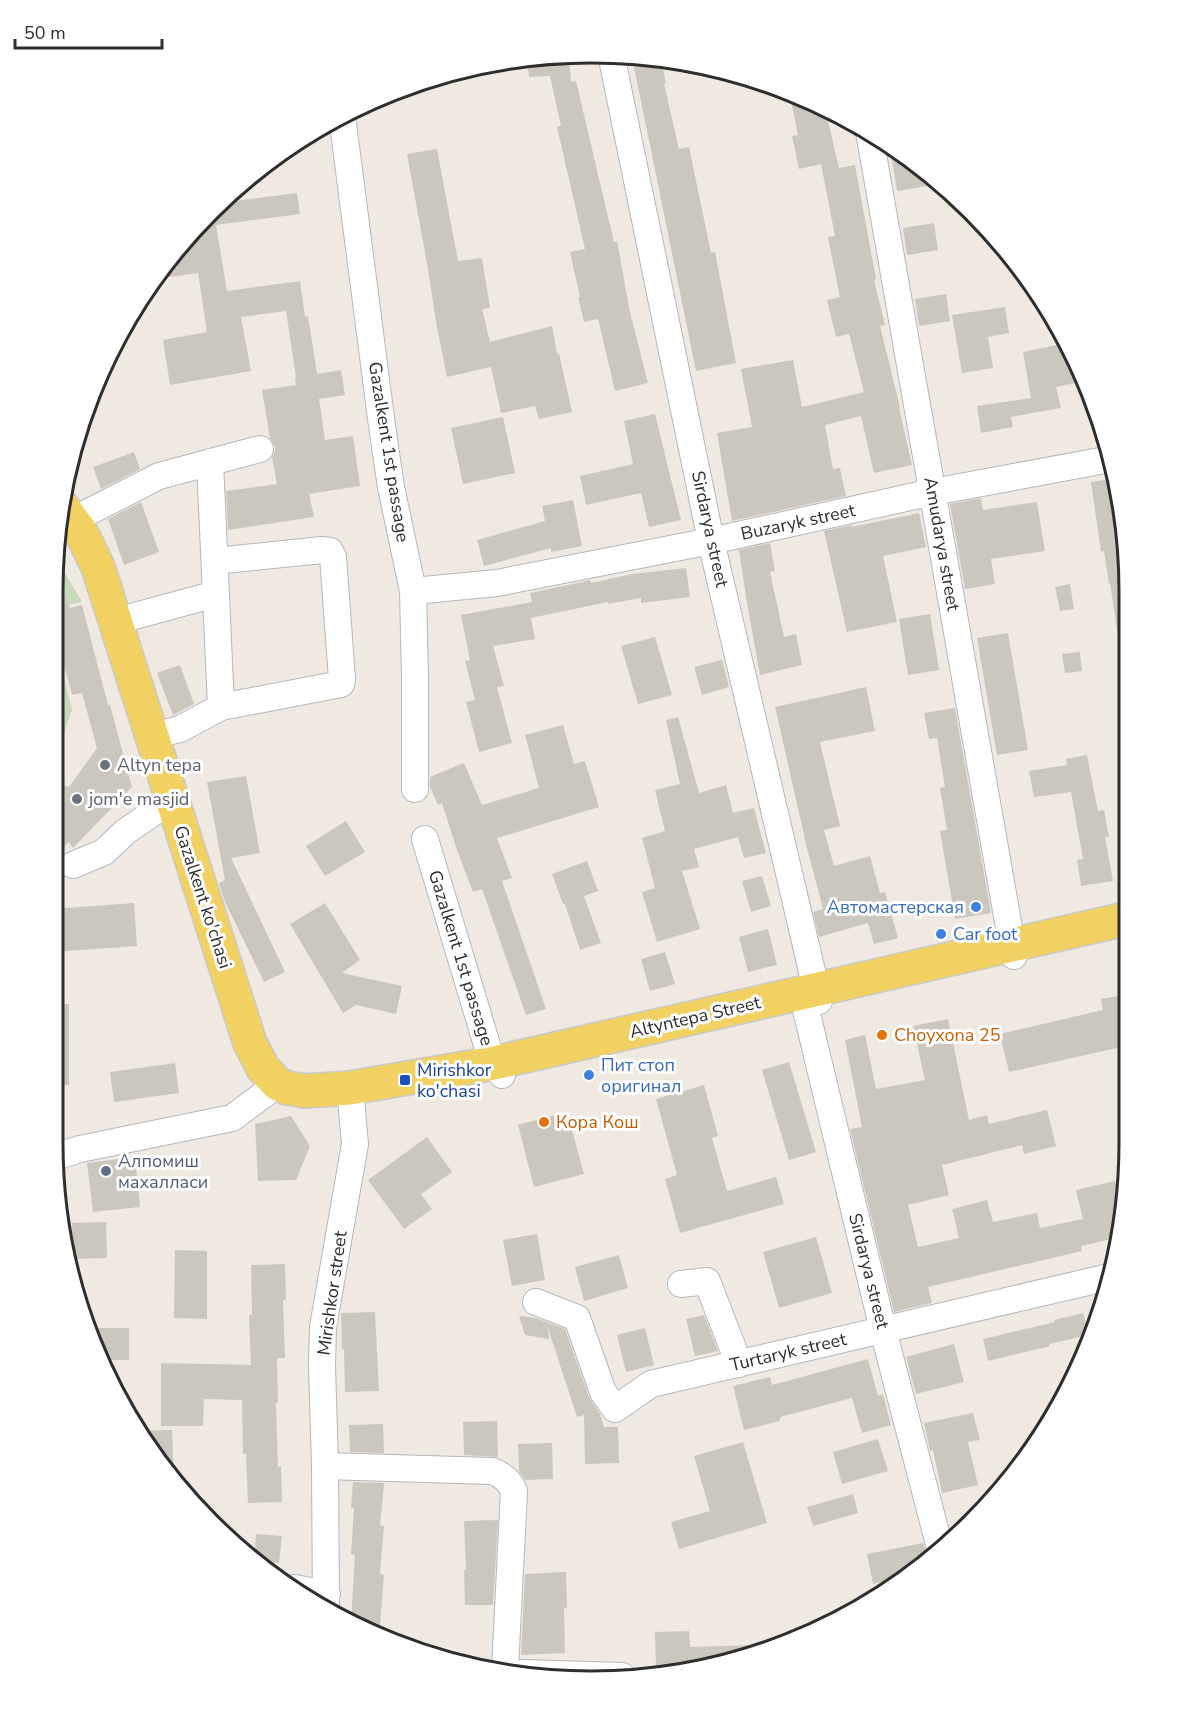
<svg xmlns="http://www.w3.org/2000/svg" width="1182" height="1734" font-family="'Nunito Sans',sans-serif">
<rect width="100%" height="100%" fill="#efe9e1"/>
<path fill="#c8d9b8" d="M56,558L82,602L53,608Z
M53,629L72,710L60,745L53,747Z"/>
<path fill="#cbc7bf" d="M569,55L571,82L576,81L614,242L617,241L630,312L648,383L615,391L598,319L584,322L578,297H580L570,252L585,249L557,127L561,126L550,76L529,77L527,59Z
M632,57L661,59L666,83L664,84L679,149L689,147L711,253L715,252L736,363L696,371Z
M789,91L797,93L843,118L828,121L839,168L855,165L876,279L874,280L885,325L880,326L900,407L899,408L912,465L874,473L861,416L825,425L833,469L840,468L846,496L732,521L717,433L752,427L741,369L793,360L802,407L864,392L849,334L836,337L827,300L840,297L828,237L835,236L821,164L799,169L792,136L798,135Z
M889,142L926,172L928,186L897,191Z
M437,149L458,261L482,258L490,308L482,309L490,342L552,326L557,354L559,353L572,412L539,419L535,406L501,413L491,367L447,377L436,322L428,269L407,154Z
M297,193L300,214L216,225L227,291L300,281L305,317L308,316L317,374L341,370L345,395L319,399L325,440L353,436L360,486L309,494L314,517L228,530L226,491L277,484L272,457L275,452V446L270,438L262,390L296,385L295,377H296L286,311L241,317L251,371L170,385L163,340L207,332L198,273L162,278L210,210L219,203Z
M934,223L938,250L907,255L903,228Z
M946,294L950,321L919,326L915,299Z
M1005,307L1009,333L988,337L993,368L962,373L952,315Z
M1066,343L1086,381L1056,387L1061,408L1011,417L1013,427L981,433L977,406L1031,398L1023,352Z
M655,414L681,520L649,527L641,493L586,505L580,476L633,464L624,421Z
M503,417L515,473L463,484L451,428Z
M134,452L140,469L101,489L93,467Z
M1117,478L1119,486L1130,591V648L1120,649L1110,583L1109,584L1104,551L1101,552L1091,482Z
M981,498L983,510L1037,502L1045,551L991,559L995,584L965,589L950,504Z
M573,500L582,546L551,552V548L484,566L477,540L545,521L542,506Z
M141,502L159,552L124,565L108,519Z
M919,513L926,547L883,556L897,622L847,632L824,531L852,525V527Z
M770,543L775,571L770,572L784,637L796,634L802,665L760,675L747,603L739,550Z
M55,568L70,608L82,605L108,705H110L132,787L73,848L69,842L52,857V783L69,787L97,748L82,693L72,695L52,622V591Z
M686,568L690,597L641,603V598L608,604V602L531,618L535,639L493,646L504,686L497,687L512,743L479,752L466,702L475,700L465,661L470,660L461,615L532,602L530,593L582,582L590,580L591,583L632,574Z
M1070,584L1074,609L1060,611L1055,587Z
M930,614L939,670L908,675L899,619Z
M1008,633L1028,750L997,755L977,638Z
M655,637L672,695L638,704L621,646Z
M1080,652L1082,671L1065,673L1062,654Z
M722,660L729,687L702,695L694,667Z
M180,665L194,704L173,715L157,673Z
M866,687L875,731L820,742L840,826L824,830L834,866L870,856L880,893L885,892L898,938L874,944L868,923L819,937L813,912L823,909L807,848L775,707Z
M955,708L991,913L955,919L940,831L947,830L940,788L945,787L937,738L929,739L924,713Z
M678,717L699,793L726,785L733,813L754,808L766,853L744,858L738,837L694,849L699,867L682,871L700,929L657,942L642,892L655,888L642,838L665,831L655,790L680,784L666,720Z
M563,725L574,764L585,761L599,807L497,838L512,878L502,881L546,1009L526,1015L482,889L473,892L457,850L442,803L438,805L430,787V777L464,763L482,805L539,788L525,735Z
M1087,755L1098,811L1104,810L1109,837H1105L1113,881L1081,886L1077,860L1083,859L1071,792L1034,797L1029,771L1067,765L1066,759Z
M246,776L260,853L231,858L285,972L264,982L225,902L219,883L225,880L207,782Z
M346,821L365,852L325,876L306,846Z
M587,861L598,891L584,896L601,943L580,950L565,904H563L552,874Z
M762,876L771,906L751,912L742,881Z
M134,903L137,946L52,952V909Z
M325,903L360,960L342,973L402,986L396,1014L356,1005L343,1013L290,924Z
M768,929L777,965L748,972L739,937Z
M665,952L675,984L650,991L641,959Z
M1130,994V1045L1009,1072L1000,1034L1103,1010L1101,999Z
M52,1004H69V1085H52Z
M948,1019L969,1120L987,1115L989,1124L1047,1110L1056,1146L1024,1154L1022,1145L942,1165L949,1195L908,1205L918,1247L959,1238L952,1209L987,1200L993,1222L1037,1213L1040,1228L1083,1219L1076,1190L1115,1181L1123,1213L1120,1237L1081,1246L1082,1251L928,1287L932,1303L894,1312L850,1129L862,1127L845,1040L865,1035L876,1089L925,1080L913,1026Z
M789,1062L816,1152L789,1160L762,1070Z
M175,1063L179,1093L114,1102L110,1072Z
M704,1085L718,1136L712,1138L727,1191L776,1177L784,1204L680,1233L665,1179L677,1175L656,1099Z
M567,1112L584,1174L534,1187L518,1125Z
M291,1116L310,1146L296,1180L258,1181L255,1124Z
M427,1137L452,1172L421,1194L432,1209L404,1229L368,1180Z
M135,1157L140,1207L93,1212L87,1163Z
M106,1222L107,1258L73,1259L72,1223Z
M537,1234L545,1280L512,1286L503,1240Z
M816,1237L832,1293L779,1308L763,1252Z
M175,1250L207,1251V1319L174,1318Z
M619,1255L628,1288L584,1301L575,1267Z
M285,1264L286,1300H283L285,1358H277L278,1403H276L278,1467L281,1466L282,1502L248,1503L246,1454H243L242,1400L204,1399L203,1426H161V1363L251,1365L249,1315H252L251,1265Z
M375,1312L379,1391L345,1392L344,1349H342L341,1313Z
M1083,1313L1089,1335L1049,1344L1050,1346L988,1361L983,1339L1055,1322L1054,1320Z
M704,1315L718,1351L695,1356L686,1319Z
M519,1316L536,1318L565,1329L589,1397L600,1414L604,1427H618L619,1463L585,1464L584,1415L577,1417L548,1328L549,1339L525,1335Z
M87,1328H129V1360H103Z
M645,1328L654,1365L626,1372L617,1335Z
M954,1344L964,1382L916,1394L906,1357Z
M868,1359L878,1396L883,1394L891,1425L862,1433L852,1398L780,1417V1421L744,1430L733,1386L770,1377L772,1385Z
M973,1413L980,1440L968,1442L978,1485L942,1493L933,1450L930,1451L924,1423Z
M497,1421L498,1457L464,1455L463,1422Z
M383,1424L384,1453L350,1452L349,1425Z
M172,1430L174,1475L143,1442L138,1431Z
M878,1439L888,1471L842,1484L833,1452Z
M743,1442L767,1523L679,1549L671,1522L710,1511L694,1456Z
M552,1443L553,1479L525,1480L519,1471L518,1444Z
M353,1482L384,1483L380,1526H384L380,1574L384,1575L379,1637L351,1621L355,1555L351,1554L354,1508H351Z
M853,1494L858,1513L813,1526L807,1507Z
M498,1520L493,1605H465L464,1570H466L464,1521Z
M256,1534L282,1536L279,1563L254,1561Z
M923,1543L928,1557L900,1578L873,1584L867,1554Z
M566,1572L567,1608H564L565,1653L521,1655L525,1574Z
M689,1631L690,1647L758,1645L759,1648L710,1666L656,1667L655,1632Z"/>
<g fill="none" stroke-linecap="round" stroke-linejoin="round">
<g stroke="#b4b7c1" stroke-width="28">
<path id="minor" d="M611,54L711,541L819,1001
M342,116L382,426L391,487L413,591L415,677V789
M869,132L1014,956
M210,462L221,707
M73,520L159,476L260,449
M413,591L497,583L711,541L933,492L1111,459
M116,621L216,594
M152,736L180,729L221,707L341,684L342,679L333,557L330,551L322,550L215,561
M425,839L487,1045L494,1063L502,1075
M73,865L104,852L125,832L157,810
M802,993L883,1330L940,1548
M55,1157L80,1149L232,1118L278,1084
M681,1284L707,1281L739,1364
M536,1302L577,1318L603,1392L615,1409L651,1384L1109,1277
M325,1466L492,1471C503,1475 510,1481 514,1491L505,1669
M295,1588L327,1594
M326,1607L325,1466L322,1365L323,1327L355,1144L350,1088
M523,1673L622,1676"/>
</g>
<g stroke="#c9c9c9" stroke-width="36">
<path id="major" d="M61,505L81,532L98,567L250,1043L263,1068L278,1084L287,1088L305,1091L350,1088L494,1063L1130,918"/>
</g>
<use href="#minor" stroke="#fff" stroke-width="26"/>
<use href="#major" stroke="#f2d163" stroke-width="33"/>
</g>
<g fill="#6b7280" stroke="#fff" stroke-width="2">
<circle cx="105" cy="765" r="6"/>
<circle cx="77" cy="799" r="6"/>
</g>
<g fill="#3f7fe0" stroke="#fff" stroke-width="2">
<circle cx="976" cy="907" r="6"/>
<circle cx="941" cy="934" r="6"/>
<circle cx="589" cy="1075" r="6"/>
</g>
<g fill="#e8710a" stroke="#fff" stroke-width="2">
<circle cx="882" cy="1035" r="6"/>
<circle cx="544" cy="1122" r="6"/>
</g>
<rect fill="#1a4fb4" stroke="#fff" stroke-width="2" x="399" y="1074" width="12" height="12" rx="3"/>
<circle fill="#5c6f8a" stroke="#fff" stroke-width="2" cx="106" cy="1171" r="6"/>
<g text-anchor="middle" dominant-baseline="central" stroke-width="6" stroke-linejoin="round" paint-order="stroke">
<g font-size="18" fill="#2e2e2e" stroke="#fff">
<text transform="translate(389 452) rotate(81)">Gazalkent 1st passage</text>
<text transform="translate(798 522) rotate(-12)">Buzaryk street</text>
<text transform="translate(710 529) rotate(78)">Sirdarya street</text>
<text transform="translate(942 544) rotate(80)">Amudarya street</text>
<text transform="translate(203 897) rotate(72)">Gazalkent ko'chasi</text>
<text transform="translate(461 958) rotate(73)">Gazalkent 1st passage</text>
<text transform="translate(695 1017) rotate(-13)">Altyntepa Street</text>
<text transform="translate(869 1271) rotate(76)">Sirdarya street</text>
<text transform="translate(332 1293) rotate(-82)">Mirishkor street</text>
<text transform="translate(788 1352) rotate(-13)">Turtaryk street</text>
</g>
<g font-size="18" fill="#5b616d" stroke="#fff" text-anchor="start">
<text x="117" y="765">Altyn tepa</text>
<text x="89" y="799">jom'e masjid</text>
</g>
<g font-size="18" fill="#366cbe" stroke="#fff" text-anchor="start">
<text x="964" y="907" text-anchor="end">Автомастерская</text>
<text x="953" y="934">Car foot</text>
<text x="601" y="1065">Пит стоп<tspan x="601" dy="21">оригинал</tspan></text>
</g>
<g font-size="18" fill="#c56008" stroke="#fff" text-anchor="start">
<text x="894" y="1035">Choyxona 25</text>
<text x="556" y="1122">Кора Кош</text>
</g>
<g font-size="18" fill="#164399" stroke="#fff" text-anchor="start">
<text x="417" y="1070">Mirishkor<tspan x="417" dy="21">ko'chasi</tspan></text>
</g>
<g font-size="18" fill="#4e5e75" stroke="#fff" text-anchor="start">
<text x="118" y="1161">Алпомиш<tspan x="118" dy="21">махалласи</tspan></text>
</g>
</g>
<path d="M0 0H1182V1734H0ZM591 63H591A528 528 0 0 1 1119 591V1143A528 528 0 0 1 591 1671H591A528 528 0 0 1 63 1143V591A528 528 0 0 1 591 63Z" fill="#fff" fill-rule="evenodd"/>
<path fill="none" stroke="#2e2e2e" stroke-width="3" d="M591 63H591A528 528 0 0 1 1119 591V1143A528 528 0 0 1 591 1671H591A528 528 0 0 1 63 1143V591A528 528 0 0 1 591 63Z"/>
<path d="M15 39v9h147v-9" fill="none" stroke="#2e2e2e" stroke-width="3"/>
<text x="24" y="39" font-size="18" fill="#2e2e2e" stroke="#ffffff" stroke-width="4.5" paint-order="stroke">50 m</text>
</svg>
